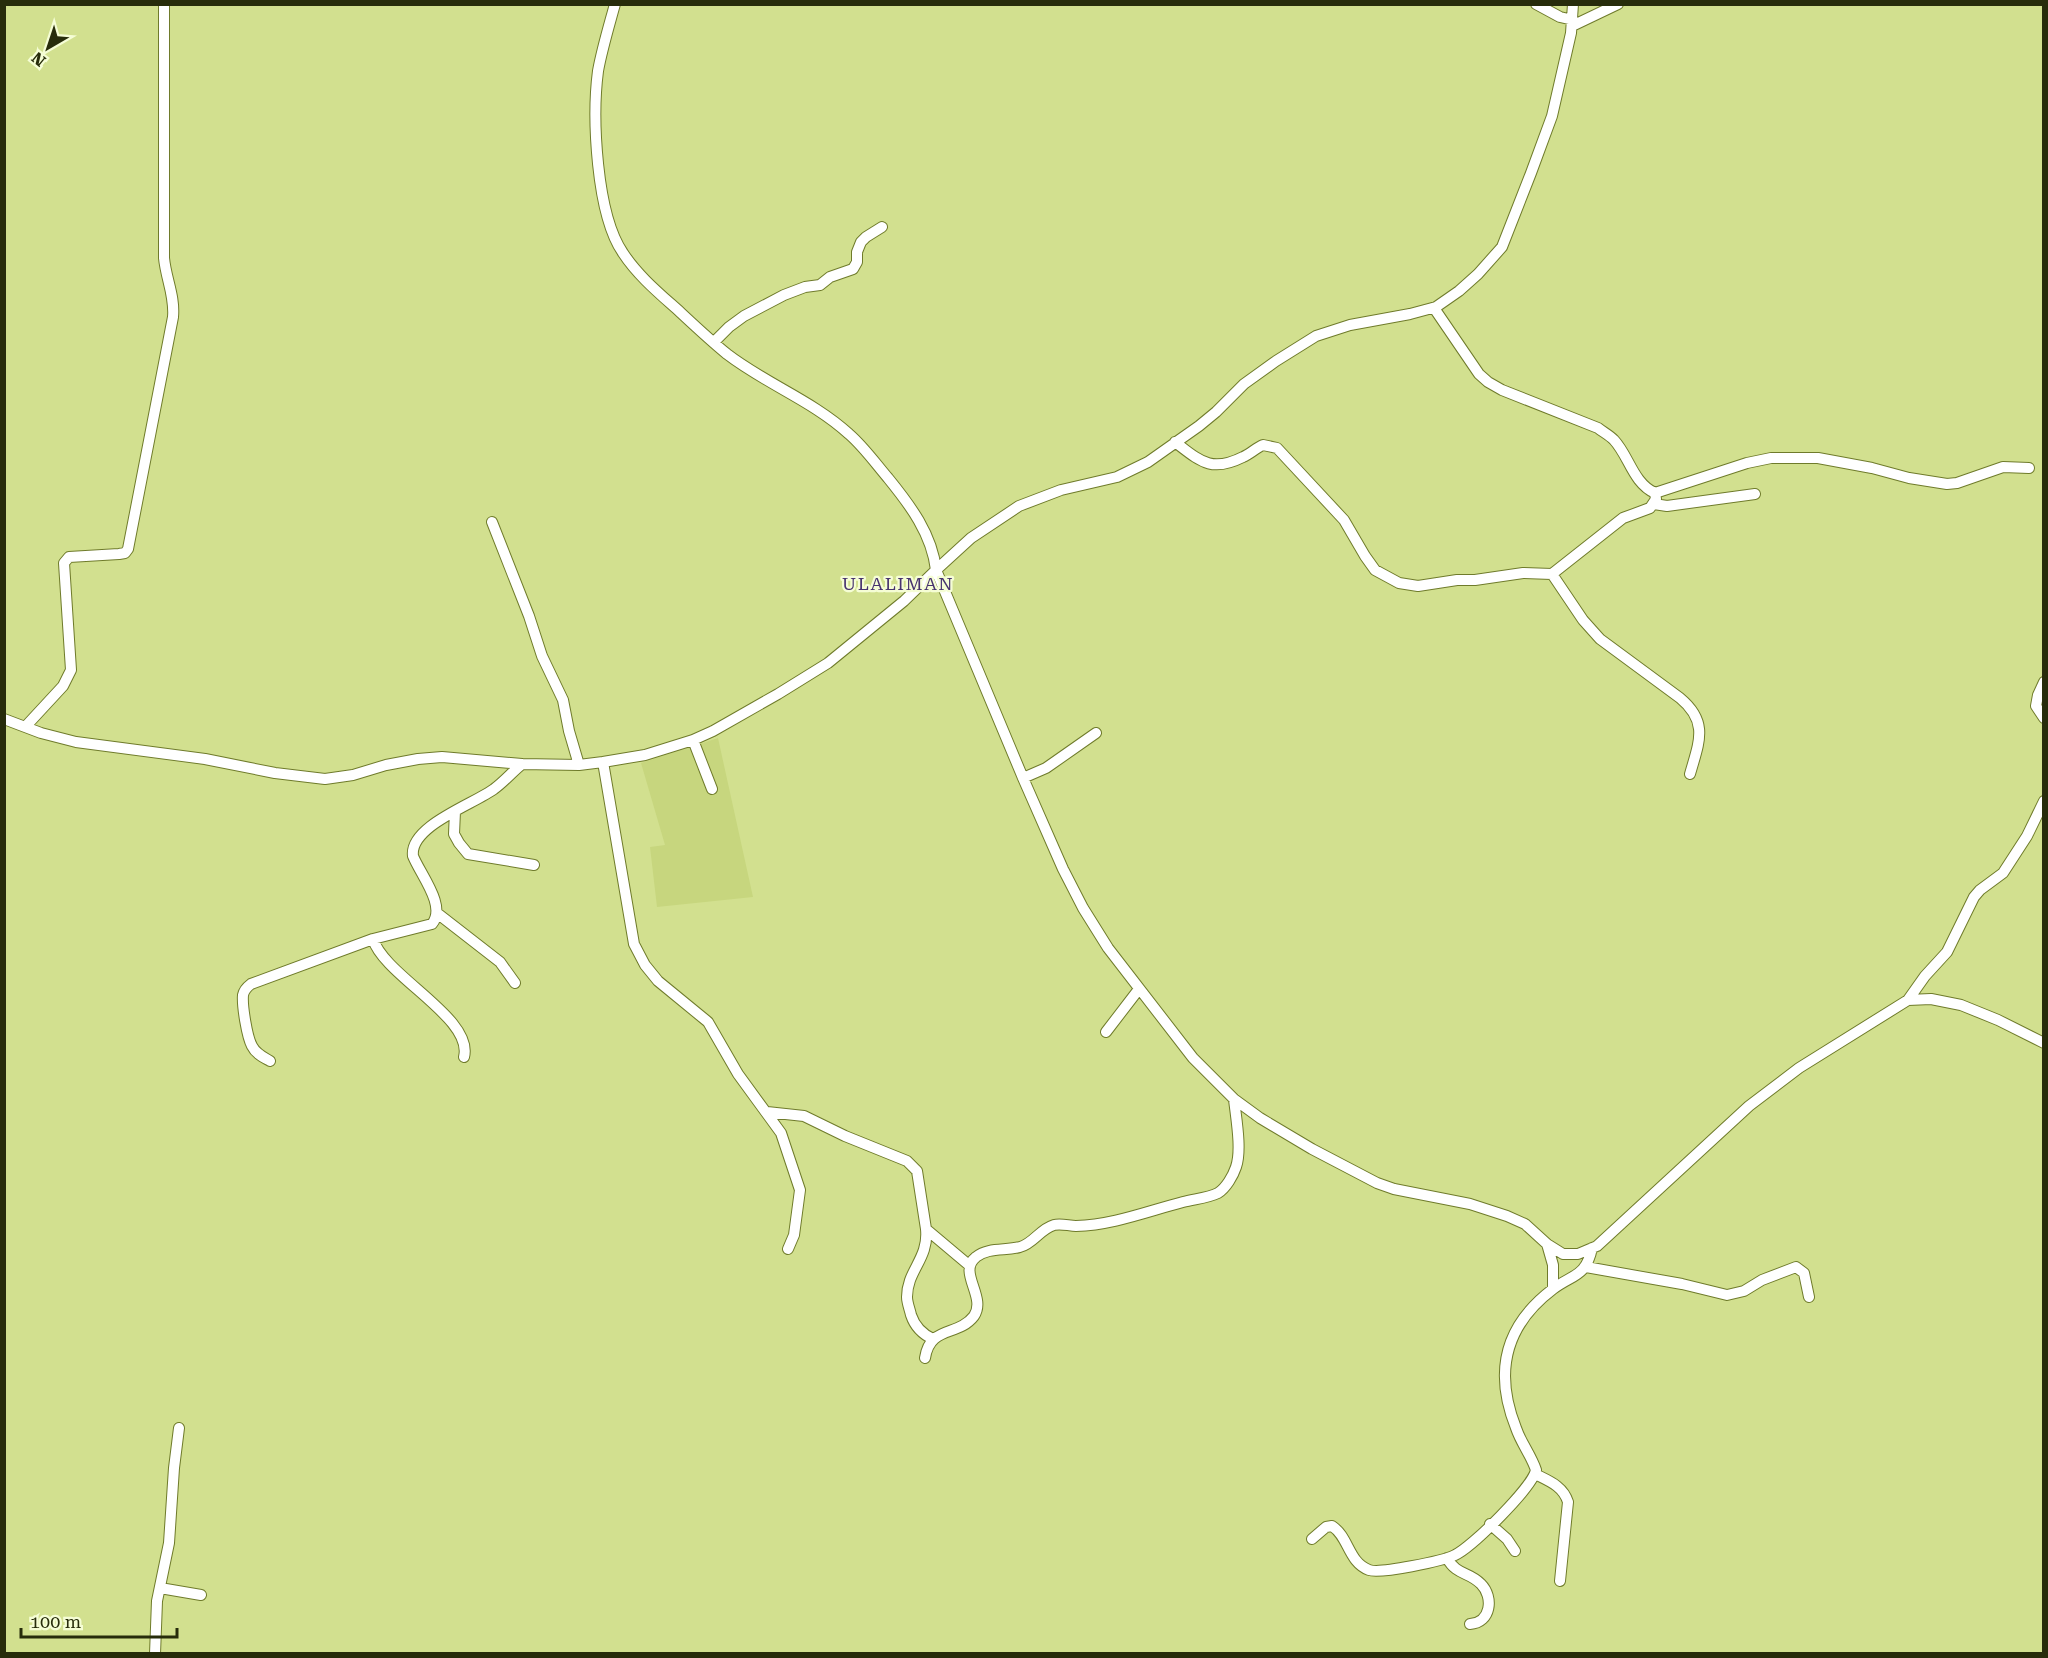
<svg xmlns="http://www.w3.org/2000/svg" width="2048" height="1658" font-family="'Roboto Serif',serif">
<rect width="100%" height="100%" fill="#d2e08f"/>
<path fill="#c7d67e" d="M718,738L753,897L657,907L650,847L665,845L641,763Z"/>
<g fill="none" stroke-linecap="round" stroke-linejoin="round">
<g stroke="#6f7b2b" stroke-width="12">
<path id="minor" d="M615,4C609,26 602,49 598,71C592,117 596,214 623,253C638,276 660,294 680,312C695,326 711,341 727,354C766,384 813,401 849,434C864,447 876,464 888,478C910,505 932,534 936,570L1023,778L1063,869L1083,908L1108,948L1193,1058L1234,1099L1260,1118L1312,1149L1377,1183L1394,1189L1470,1204L1507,1216L1525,1224L1547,1244L1563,1254H1578L1597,1246L1749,1106L1799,1068L1908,1000L1931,999L1961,1005L1998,1020L2044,1043
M1536,4L1560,17L1573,20
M1572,26L1618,4
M1434,308L1479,374L1488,382L1502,390L1598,428C1603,432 1609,435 1614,440C1629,456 1633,483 1655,493L1747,463L1771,458H1818L1872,468L1909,478L1947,484L1957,483L2003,467L2029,468
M714,342L729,327L744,316L784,295L805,287L820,285L830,277L853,269L857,262V252L861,242L866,237L882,227
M1175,442C1200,461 1211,473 1243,457C1250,454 1256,448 1263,445L1277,448L1344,520L1365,556L1375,570L1399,583L1418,586L1457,580H1475L1523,573L1552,574L1623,518L1650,508L1656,499L1655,493
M1654,504L1667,506L1755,494
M492,522L529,616L542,656L563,700L569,731L579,765
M1552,574L1583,620L1600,639L1680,698C1709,722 1699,742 1690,774
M2044,682L2038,695L2036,706L2044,718
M4,719L41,733L76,742L205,759L275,773L325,779L353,775L386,765L418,759L442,757L522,764L579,765L603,762L645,755L693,740L713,731L778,694L828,663L904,601L936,570L971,538L1019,506L1061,490L1117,477L1148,462L1199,426L1216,412L1244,384L1276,361L1316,336L1350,325L1410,314L1436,307L1459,291L1478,274L1502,247L1531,173L1552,116L1571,33L1573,4
M26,726L63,686L71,670L64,563L69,557L119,554L125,553L128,549L173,317C175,296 166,279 164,258V4
M693,740L712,789
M603,762L634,944L645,965L658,981L708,1022L738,1074L781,1133L800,1190L794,1235L788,1249
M1023,778L1046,768L1096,733
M455,811L454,834L459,843L468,854L534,865
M437,913L500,962L515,983
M373,939C384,976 474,1018 464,1057
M1908,1000L1925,976L1947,952L1974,897L1980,890L2003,873L2027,836L2044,801
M1106,1032L1139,989
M270,1061C263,1057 256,1054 252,1046C247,1037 242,1006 243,995C244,990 247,987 251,984L373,939L432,924C447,906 420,874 413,856C409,826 474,804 494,789C504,782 512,772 522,764
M767,1112L804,1116L845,1136L907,1161L917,1171L926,1229L970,1266
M926,1229C929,1259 907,1270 907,1297C907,1303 910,1310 911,1315C915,1327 922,1334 933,1339
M1547,1244L1553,1265V1289
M1586,1267L1682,1284L1727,1295L1744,1291L1762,1280L1796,1267L1804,1273L1809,1297
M925,1358C930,1325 958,1337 974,1316C987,1297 957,1272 976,1257C988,1247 1006,1251 1020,1247C1033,1244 1040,1229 1054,1225C1061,1223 1069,1226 1076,1226C1113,1225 1148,1211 1183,1202C1194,1199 1208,1198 1218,1193C1226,1188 1233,1176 1236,1167C1242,1150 1236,1118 1234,1099
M1535,1474C1549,1481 1563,1486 1568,1502L1560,1581
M1490,1524L1507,1539L1515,1551
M1312,1539L1326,1527L1332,1526C1349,1537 1348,1562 1369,1570C1380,1574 1443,1561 1455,1555C1472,1547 1532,1488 1536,1470C1531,1455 1521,1443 1516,1428C1494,1373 1504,1326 1553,1289C1573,1274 1586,1277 1592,1248
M1447,1558C1457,1576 1468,1571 1481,1584C1494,1597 1491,1623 1470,1624
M160,1588L201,1595
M155,1654L157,1601L169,1543L174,1468L179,1428"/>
</g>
<use href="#minor" stroke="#fff" stroke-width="10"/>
</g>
<g text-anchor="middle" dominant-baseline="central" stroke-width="4.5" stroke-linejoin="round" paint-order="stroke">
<g font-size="18" letter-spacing="1.5" fill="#47336f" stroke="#f5fdd5">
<text x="898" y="583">ULALIMAN</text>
</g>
</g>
<rect width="2048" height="1658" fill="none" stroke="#272c0b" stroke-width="12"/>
<g transform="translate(48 48) rotate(219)" stroke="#f5fdd5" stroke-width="4.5" paint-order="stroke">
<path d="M0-4.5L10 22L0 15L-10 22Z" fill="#272c0b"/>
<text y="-9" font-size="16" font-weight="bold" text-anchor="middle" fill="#272c0b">N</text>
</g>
<path d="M21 1628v9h156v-9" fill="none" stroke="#272c0b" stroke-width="3"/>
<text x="30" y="1628" font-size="18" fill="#272c0b" stroke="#f5fdd5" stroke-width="4.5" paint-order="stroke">100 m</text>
</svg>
